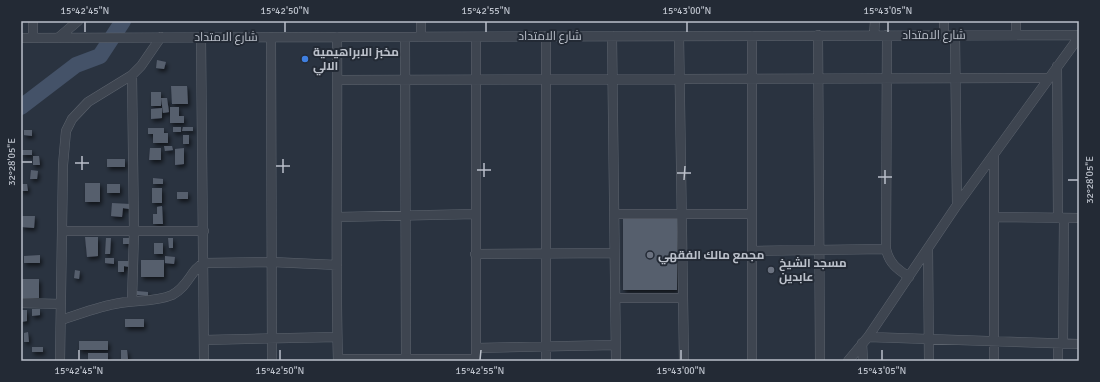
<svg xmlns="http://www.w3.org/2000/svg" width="1100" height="382" font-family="Signika,Cairo,sans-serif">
<defs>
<filter id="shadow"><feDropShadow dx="2" dy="3" stdDeviation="2" flood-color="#0009"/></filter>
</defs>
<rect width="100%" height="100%" fill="#2a3340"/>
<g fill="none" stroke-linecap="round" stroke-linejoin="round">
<path stroke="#445268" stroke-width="16" d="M21,107L76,65L100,56L123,21"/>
</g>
<path fill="#565e6d" filter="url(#shadow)" d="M157,60L166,62L164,69L156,68Z
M171,86H187L188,104H172Z
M151,92H161V106H151Z
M161,98H167L169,112L163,113Z
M170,107H179V116H184V123H170Z
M162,108V118L151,119V109Z
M173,127H181V132H173Z
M183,127H193V131H182Z
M148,128H164V133H168V143H153V134H148Z
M24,130H32V136L24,135Z
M183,135H189V144H183Z
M164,146H172L173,150L165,151Z
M150,148H161V160H149Z
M184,148V164L175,165V149Z
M22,150H32V155H22Z
M33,156H39L40,165H33Z
M107,159H125V167H107Z
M31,170L38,171L37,179H30Z
M153,178L163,179V184H153Z
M85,183H100V202H85Z
M21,184H27L28,191H21Z
M107,184H120V193H107Z
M152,188H162V203H152Z
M177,192H188V199H177Z
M112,203L130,204L129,209L123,208L122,217L111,216Z
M162,206L163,224H153V214H157V207Z
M22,216H35L34,228L22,227Z
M623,219H677V290H623Z
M85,237H98V256L87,257Z
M106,238H111L110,254H105Z
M123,238H130V244H123Z
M168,238H173V248H169Z
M154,243H163V254H154Z
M40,255V263H24V256Z
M165,256L175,257L174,264L165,263Z
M105,258H114V264L105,263Z
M141,260H164V277H141Z
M118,261H129V267L124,266V272H118Z
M75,270L80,271L79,279L74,278Z
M21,279H39V298H21Z
M137,291L148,292V296L137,295Z
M32,309H40V315L32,316Z
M21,310H27V321L21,322Z
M125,319H144V327H125Z
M28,332L29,342H24V333Z
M79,341H108V350H79Z
M32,347H43V352H32Z
M121,350H127L128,359H121Z
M88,353H108V361H88Z"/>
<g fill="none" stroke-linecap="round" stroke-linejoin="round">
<g stroke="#5c636d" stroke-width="10">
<path id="minor" d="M421,21V37
M1016,21V35
M818,35L820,361
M874,35L875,21
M944,35V21
M955,35L957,205
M546,36V361
M612,36L616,361
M679,36L684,361
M752,36V361
M201,37L204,361
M271,37L272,361
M337,37C338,145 335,253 338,361
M405,37L406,361
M476,37V361
M21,38L1079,35
M33,38V21
M58,38L78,21
M1057,66L1058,218
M132,75L134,232L132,301
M338,80L1049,78
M994,154V361
M615,214H752
M338,217L476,214
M994,217L1079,218
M62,231H204
M886,249L887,35
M928,249L929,361
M752,251L886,249C889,263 897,269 909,277
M475,254L614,253
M615,298H683
M21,303L61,304
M61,320C80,314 100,306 120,303C137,300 156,302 172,295C189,286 191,269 204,263L272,262L337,265
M868,337L1079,344
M204,340L337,337
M862,343L863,361
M1058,344V361
M1063,344L1064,218
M476,348L615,345
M338,359H476
M60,361L63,165L66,131L72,119L88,102L132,75L141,66L161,37
M848,361L868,337L957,205L1079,37"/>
</g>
<use href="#minor" stroke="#3e4550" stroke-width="9"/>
</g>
<path fill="none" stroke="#bbc0ca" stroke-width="1.5" d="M85,32V22M285,32V22M486,32V22M687,32V22M888,32V22M22,162H32M75,163H89M276,166H290M82,170V156M477,170H491M283,173V159M677,173H691M484,177V163M878,177H892M684,180L685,166M1068,180H1078M885,184V170M79,360V350M280,360V350M480,360L481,350M681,360V350M882,360V350"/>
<circle fill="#3f7fe0" stroke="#232a35" stroke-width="1.5" cx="305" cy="59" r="4"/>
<g fill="#6b7280" stroke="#232a35" stroke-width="1.5">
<circle cx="650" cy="255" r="4"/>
<circle cx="771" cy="270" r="4"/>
</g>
<g text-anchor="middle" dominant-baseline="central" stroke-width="4" stroke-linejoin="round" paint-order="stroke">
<g font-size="12" fill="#bbc0ca" stroke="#232a35">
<text x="934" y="35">شارع الامتداد</text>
<text x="550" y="36">شارع الامتداد</text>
<text x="226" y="37">شارع الامتداد</text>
</g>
<g font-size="12" font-weight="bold" fill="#bbc0ca" stroke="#232a35" text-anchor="start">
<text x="313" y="52">مخبز الابراهيمية<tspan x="313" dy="14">الالي</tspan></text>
<text x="658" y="255">مجمع مالك الفقهي</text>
<text x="779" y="263">مسجد الشيخ<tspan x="779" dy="14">عابدين</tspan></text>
</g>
</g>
<rect width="1100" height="382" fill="none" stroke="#232a35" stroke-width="44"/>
<rect x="22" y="22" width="1056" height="338" fill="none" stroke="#bbc0ca" stroke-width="1.5"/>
<g font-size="10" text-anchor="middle" fill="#bbc0ca">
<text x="85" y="14">15°42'45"N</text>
<text x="285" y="14">15°42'50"N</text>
<text x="486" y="14">15°42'55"N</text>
<text x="687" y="14">15°43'00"N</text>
<text x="888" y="14">15°43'05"N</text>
<text transform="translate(11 162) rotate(-90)" y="4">32°28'05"E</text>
<text transform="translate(1089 180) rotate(-90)" y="4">32°28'05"E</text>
<text x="79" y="374">15°42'45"N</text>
<text x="280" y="374">15°42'50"N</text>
<text x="480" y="374">15°42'55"N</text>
<text x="681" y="374">15°43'00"N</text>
<text x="882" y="374">15°43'05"N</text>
</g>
</svg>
